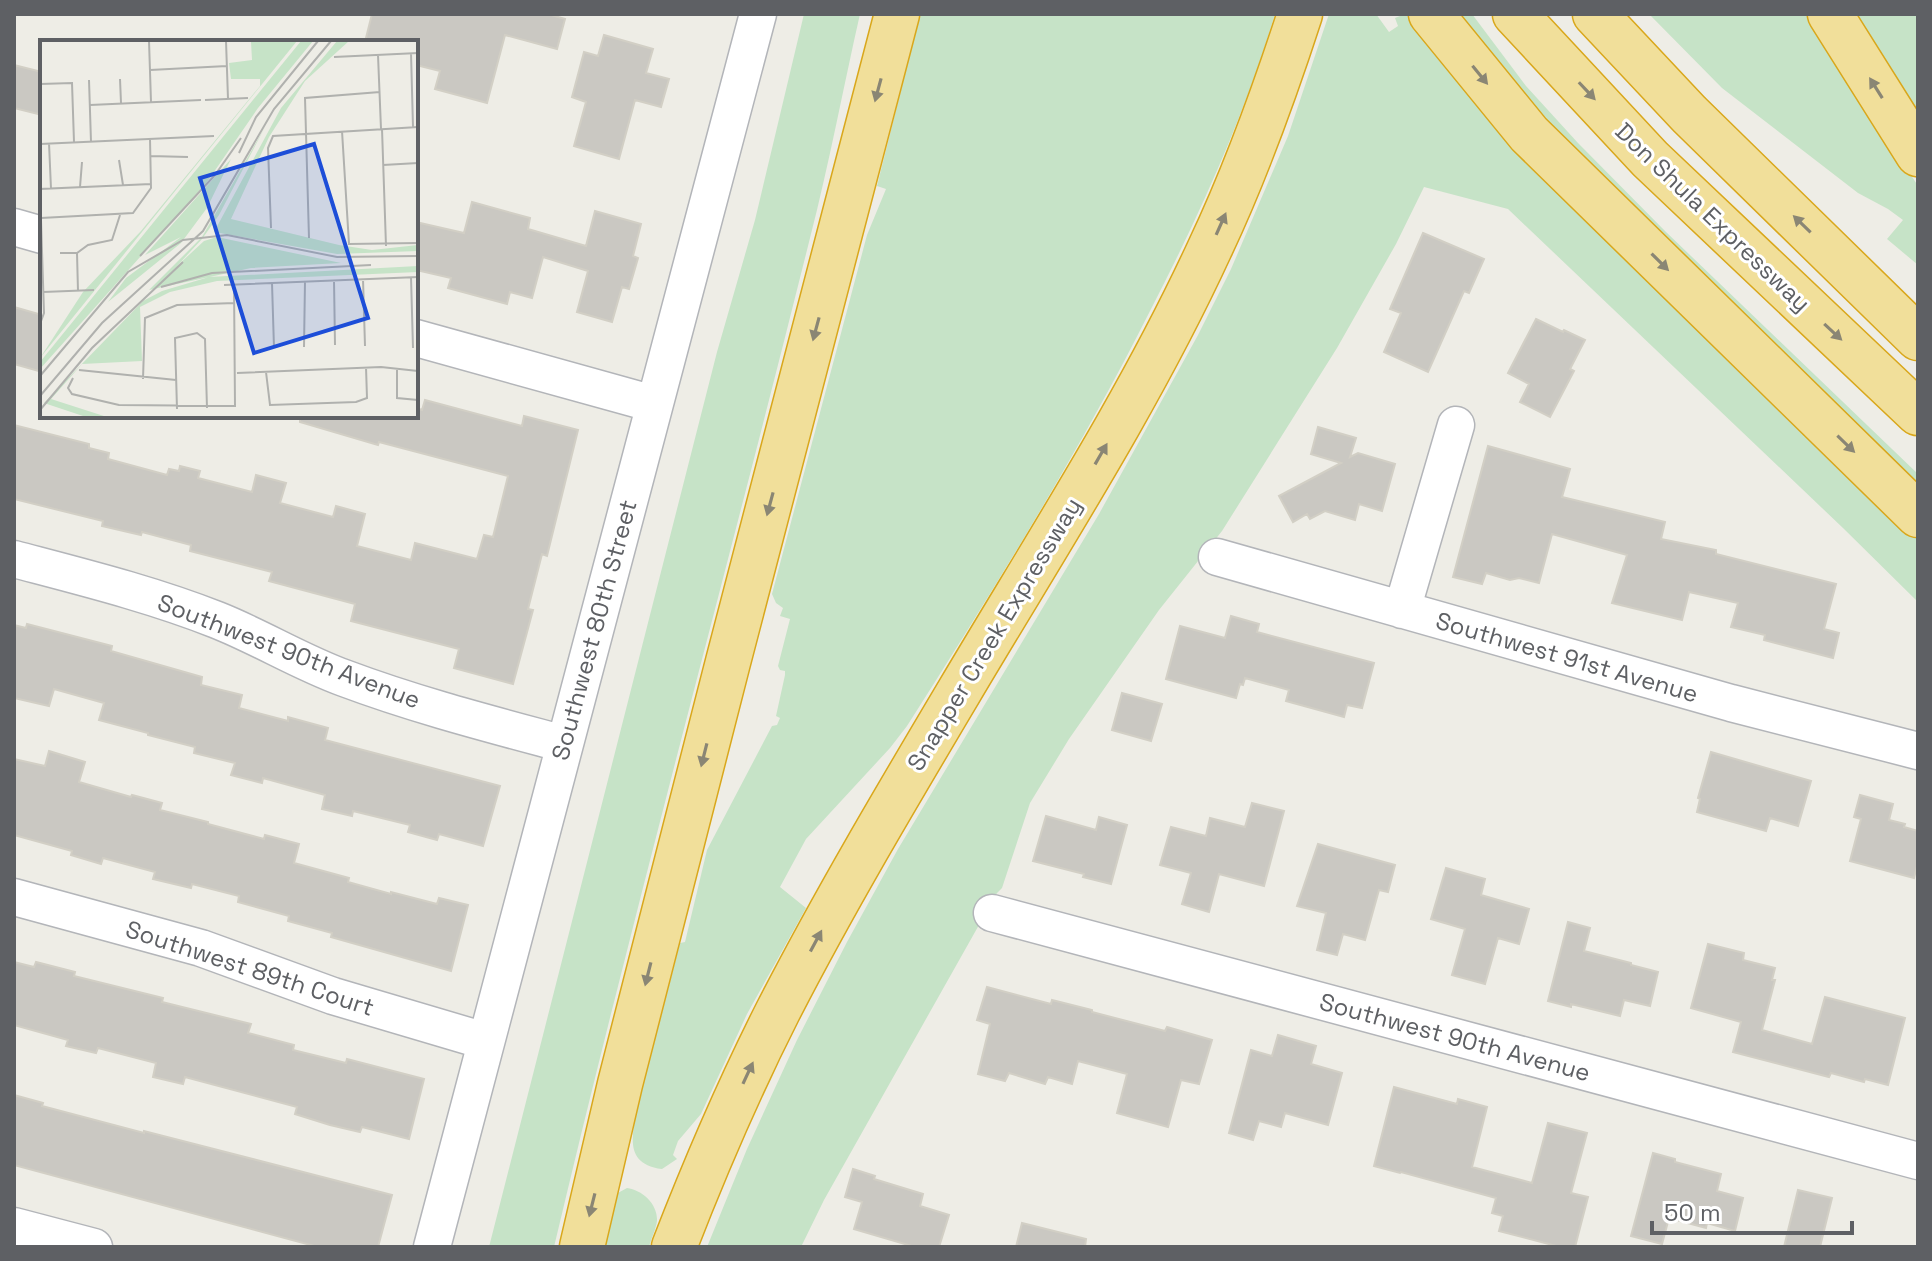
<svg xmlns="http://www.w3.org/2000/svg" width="1932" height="1261" font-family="'Space Grotesk',sans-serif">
<rect width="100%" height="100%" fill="#eeede6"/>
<path fill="#c6e3c7" d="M804,14H860C843,89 829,164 810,238C726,575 634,909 554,1247H489L717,352L755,220Z
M920,14H1275C1244,117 1199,216 1150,311C1078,454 993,591 907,726L890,748L806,839L780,887L806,908L747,1014L701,1114L678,1141L673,1155L677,1159L662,1169C627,1164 631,1141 636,1113L680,943L685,942L707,850L772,726L777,725L780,718L776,716L785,675V671L780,670L778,666L790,619L780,616L783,608L776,603L772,594L867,235L886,189L877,186Z
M1329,14H1376L1389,32L1398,26L1395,18L1405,14H1410L1731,354L1918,536V602L1843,528L1508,209L1424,187L1396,244L1337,348L1222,531L1159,610L1069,739L1030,803L1002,888L997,893L824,1200L801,1247H707L747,1149L797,1040L847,942L898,849L1099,514L1198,335L1231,269L1288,136Z
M1455,14H1472L1526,86L1578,143L1666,232L1918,474V489L1568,144L1502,72Z
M1649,14H1808L1918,186V265L1887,239L1903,220L1888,209L1858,193L1722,88Z
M1852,14H1918V117Z
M627,1188C642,1190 658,1204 657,1221C656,1229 651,1239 649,1247H603L616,1194Z"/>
<path fill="#cac8c2" stroke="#d2cfc5" stroke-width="2" d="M372,14H548L565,19L557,49L505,35L487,103L435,89L440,71L416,65V42H365Z
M604,35L653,49L646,73L669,79L661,107L635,100L619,159L574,146L586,102L572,97L584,52L598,56Z
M14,65L42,72V115L14,108Z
M472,202L530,218L528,229L586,246L595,211L641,224L633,256L638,258L629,289L622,287L612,322L577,312L588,271L543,257L532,298L510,292L507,304L448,288L451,278L416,270V222L464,233Z
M1423,233L1484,259L1469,293L1464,291L1428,372L1384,352L1401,313L1390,309Z
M14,307L42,315V372L14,364Z
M1536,319L1563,332L1564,330L1585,340L1570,369L1574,371L1550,417L1520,402L1529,384L1508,373Z
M425,400L522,426L524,416L578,430L547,556L542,554L528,609L533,610L513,684L454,668L459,649L351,621L355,604L269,581L272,572L190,551L191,545L142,532L141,535L102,526L103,521L14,499V425L89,444V448L109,453L108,459L167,475L169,469L179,471L180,466L200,471L198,478L252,492L256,475L286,483L280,503L333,517L336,506L365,514L357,546L411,560L415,543L477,559L484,535L493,537L508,476L379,442L378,445L300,422V416H416V408L422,410Z
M1318,427L1356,438L1350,457L1358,453L1395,464L1382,511L1359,504L1355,520L1325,511L1310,519L1307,514L1293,522L1279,496L1341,463L1311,454Z
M1488,446L1570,469L1562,497L1665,522L1661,539L1716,550V554L1836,584L1824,629L1839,633L1833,658L1764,640L1765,635L1731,627L1738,603L1689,592L1682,620L1612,603L1627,555L1552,534L1539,583L1519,578L1510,580L1486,573L1482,584L1453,577Z
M1231,616L1259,624L1257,632L1374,663L1362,708L1347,705L1344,717L1286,701L1289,690L1245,678L1243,685L1240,684L1236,698L1166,679L1180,626L1225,638Z
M27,624L112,646L111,651L202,677L201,685L242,695L239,708L288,721V717L328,728L325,740L500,786L483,846L439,834L437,840L408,832L410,825L353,811L352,816L322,809L325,795L263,778L262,783L231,775L235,763L194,753L195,747L148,735V733L99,720L104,703L54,689L49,706L14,698V625L26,628Z
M1122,693L1162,704L1151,741L1112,730Z
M49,751L85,762L79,782L131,797L132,795L162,803L160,810L208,822V824L264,839L265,835L299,844L294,863L349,878L348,882L391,894V892L437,904L439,898L468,905L451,971L331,937L332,933L288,921L289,916L238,902L239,896L192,884L191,888L153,879L155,872L103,858L101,864L71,855L72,851L14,835V759L45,766Z
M1711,752L1811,781L1798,826L1770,818L1766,831L1697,812L1700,799L1698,798Z
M1860,795L1893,804L1889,820L1905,824L1904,827L1918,831V862L1914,878L1850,861L1861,819L1854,817Z
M1252,803L1284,811L1264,886L1219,874L1209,912L1182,904L1191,873L1160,865L1171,827L1206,836L1210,818L1245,827Z
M1046,816L1096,830L1099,817L1127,825L1111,884L1083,877L1084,874L1033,861Z
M1318,844L1395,865L1388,892L1379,890L1365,940L1343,934L1337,955L1317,950L1326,913L1297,906Z
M1446,868L1485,879L1481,895L1529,909L1519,944L1498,938L1485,984L1452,975L1465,929L1431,919Z
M1568,922L1590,928L1584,951L1631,963V965L1658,972L1650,1006L1624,1000L1620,1016L1571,1004V1007L1548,1001Z
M1708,944L1744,953L1743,960L1775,968L1772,980H1775L1762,1030L1812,1044L1825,997L1905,1018L1888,1085L1865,1079L1864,1082L1831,1073L1829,1077L1733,1052L1741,1022L1691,1008Z
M14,962L34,967L36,962L75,972L74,976L163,998L162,1002L251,1024L248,1033L294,1045L293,1050L346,1063L347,1059L424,1079L409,1139L362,1127L360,1132L330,1125L295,1114L297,1107L185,1077L183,1084L153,1077L156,1063L98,1048L96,1053L66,1046L68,1040L14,1025Z
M987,987L1051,1004L1052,1000L1092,1010V1012L1165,1031L1167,1027L1212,1040L1199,1084L1181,1080L1168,1127L1117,1113L1127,1074L1078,1061L1072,1084L1048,1077L1045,1084L1009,1073L1005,1081L978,1074L990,1024L977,1020Z
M1278,1035L1316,1046L1311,1064L1342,1073L1328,1125L1285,1113L1281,1127L1259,1121L1253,1140L1229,1133L1251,1050L1272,1056Z
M1394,1087L1457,1104L1458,1099L1487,1107L1472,1167L1532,1183L1548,1123L1587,1133L1571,1193L1588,1197L1575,1247H1560L1499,1231L1503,1216L1492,1213L1496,1198L1401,1172L1400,1173L1374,1166Z
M14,1095L43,1103L42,1106L144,1133V1131L392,1195L378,1247H318L14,1165Z
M1653,1153L1675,1159V1162L1721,1174L1717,1191L1743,1198L1735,1231L1707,1223L1706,1228L1669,1218L1662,1244L1631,1236Z
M853,1169L875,1176L874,1179L923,1194L920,1206L949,1215L939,1247H915L854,1229L862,1202L845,1197Z
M1798,1190L1832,1198L1820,1247H1784Z
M1022,1223L1086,1239L1085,1247H1016Z"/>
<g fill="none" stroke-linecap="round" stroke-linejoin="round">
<g stroke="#b3b5b9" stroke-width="39">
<path id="minor" d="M14,227L42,235
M416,338L654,404
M1217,557L1731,703L1918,751
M14,559C82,577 151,594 217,620C260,637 300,662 344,678C416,705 490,724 564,744
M1402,610L1456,425
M14,897L201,948L333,996L485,1041
M992,913L1918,1161
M14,1226L94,1247
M432,1247L758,14"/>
</g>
<g stroke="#d9a71b" stroke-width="47">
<path id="highway" d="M1431,14L1529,134L1918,515
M1515,14L1650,159L1918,413
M1595,14L1689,114L1918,338
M1830,14L1918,154
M582,1247L620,1084L728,662L897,14
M674,1247C705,1167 739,1088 778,1011C834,902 897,796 960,690C1046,545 1139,402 1210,248C1246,172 1274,94 1300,14"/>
</g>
<use href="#minor" stroke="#fff" stroke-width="36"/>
<use href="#highway" stroke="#f1df9a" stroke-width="44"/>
</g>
<defs><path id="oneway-solid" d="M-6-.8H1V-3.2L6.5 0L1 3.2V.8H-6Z" transform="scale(2)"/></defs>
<g fill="#8a8674">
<use href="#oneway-solid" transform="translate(1480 75) rotate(51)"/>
<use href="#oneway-solid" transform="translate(1876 88) rotate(-122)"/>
<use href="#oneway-solid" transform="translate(878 90) rotate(105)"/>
<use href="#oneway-solid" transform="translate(1587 91) rotate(47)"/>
<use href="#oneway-solid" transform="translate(1221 224) rotate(-66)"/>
<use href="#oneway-solid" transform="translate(1802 224) rotate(-136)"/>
<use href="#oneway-solid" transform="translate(1660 262) rotate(45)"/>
<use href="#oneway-solid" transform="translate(816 329) rotate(105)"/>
<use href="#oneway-solid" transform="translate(1833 332) rotate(43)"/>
<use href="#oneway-solid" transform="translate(1846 444) rotate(44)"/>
<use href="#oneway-solid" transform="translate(1101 454) rotate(-60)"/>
<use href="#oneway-solid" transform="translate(770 504) rotate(105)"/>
<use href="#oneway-solid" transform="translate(704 755) rotate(104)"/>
<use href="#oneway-solid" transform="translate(816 941) rotate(-62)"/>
<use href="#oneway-solid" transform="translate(648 974) rotate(104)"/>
<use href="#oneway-solid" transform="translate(748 1073) rotate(-65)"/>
<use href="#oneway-solid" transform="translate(592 1205) rotate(104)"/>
</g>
<g text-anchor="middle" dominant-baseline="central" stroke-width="6" stroke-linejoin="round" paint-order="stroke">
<g font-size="24" fill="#5e6064" stroke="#fff">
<text transform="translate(1713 217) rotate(44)">Don Shula Expressway</text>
<text transform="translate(594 630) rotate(-75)">Southwest 80th Street</text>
<text transform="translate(994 634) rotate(-59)">Snapper Creek Expressway</text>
<text transform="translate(289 651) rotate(21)">Southwest 90th Avenue</text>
<text transform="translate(1567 657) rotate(16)">Southwest 91st Avenue</text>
<text transform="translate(250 968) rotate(18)">Southwest 89th Court</text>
<text transform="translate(1455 1037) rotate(15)">Southwest 90th Avenue</text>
</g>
</g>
<g transform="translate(40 40)">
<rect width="378" height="378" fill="#eeede6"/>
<path d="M257,1L123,166L0,318L43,252L101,191L220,46V39H191L189,23L212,20L211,2ZM261,1H273L218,68L167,142L0,329V322ZM297,1H309L265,41L229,97L191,179L299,205L332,210L378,205V211L297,214L174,192L241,68ZM225,87L179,175L162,199L137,226L164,201L177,197L301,223L211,228L109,250L162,197ZM191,119L167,168L141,203L68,262L86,238L141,197L105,215ZM378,226V232L177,241L130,252L100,267L102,321L42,324L11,359L67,377H46L4,363L103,261L122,251L169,237Z" fill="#c6e3c7"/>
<path fill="none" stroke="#b0b1ae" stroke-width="2" d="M109,1L111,62M186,1L188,59M371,13L373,87M338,15L341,89M294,17L378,13M110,30L187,26M80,39L81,63M49,40L51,102M0,44L32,43L34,102M165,60L208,58M50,65L161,60M342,89L346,206M302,91L309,204L378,203M9,103L11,149M0,104L174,96M199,113L216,77L278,1M110,116L148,117M79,120L83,145M343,125L378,123M40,147L42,122M1,178L93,173L111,148L110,99M231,188L228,108L233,96L378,87M269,198L265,58L340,52M20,213H37L48,205L72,200L80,175M37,213L38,251M100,216L175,135L201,98M371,237L373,308M323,239L325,306M294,240L295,305M232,243L234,308M184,245L378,237M121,247L172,233L331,225M3,252L54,250M0,284L4,273L0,149L111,144M264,307L265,241M357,328V358L378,360M39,330L136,340M226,332L230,365L316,362L327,358L326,327M197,333L341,327L378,331M0,336L88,232L143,200L187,195L297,217L378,216M33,338L28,348L32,354L79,365L195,366L194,244M103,339L105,278L137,265L195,263M0,356L62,283L163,191L234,69L291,1M137,369L135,298L157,293L165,299L167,368M0,370L52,308L143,222"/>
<path fill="#1d4ed8" fill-opacity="0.15" stroke="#1d4ed8" stroke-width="4" d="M274,104L328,278L214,313L160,138Z"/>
<rect width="378" height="378" fill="none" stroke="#5e6064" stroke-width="4"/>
</g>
<rect width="1932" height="1261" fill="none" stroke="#5e6064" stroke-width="32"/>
<path d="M1652 1221v12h200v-12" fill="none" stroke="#5e6064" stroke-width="4"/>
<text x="1664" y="1221" font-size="24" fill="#5e6064" stroke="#ffffff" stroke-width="6" paint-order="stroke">50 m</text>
</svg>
